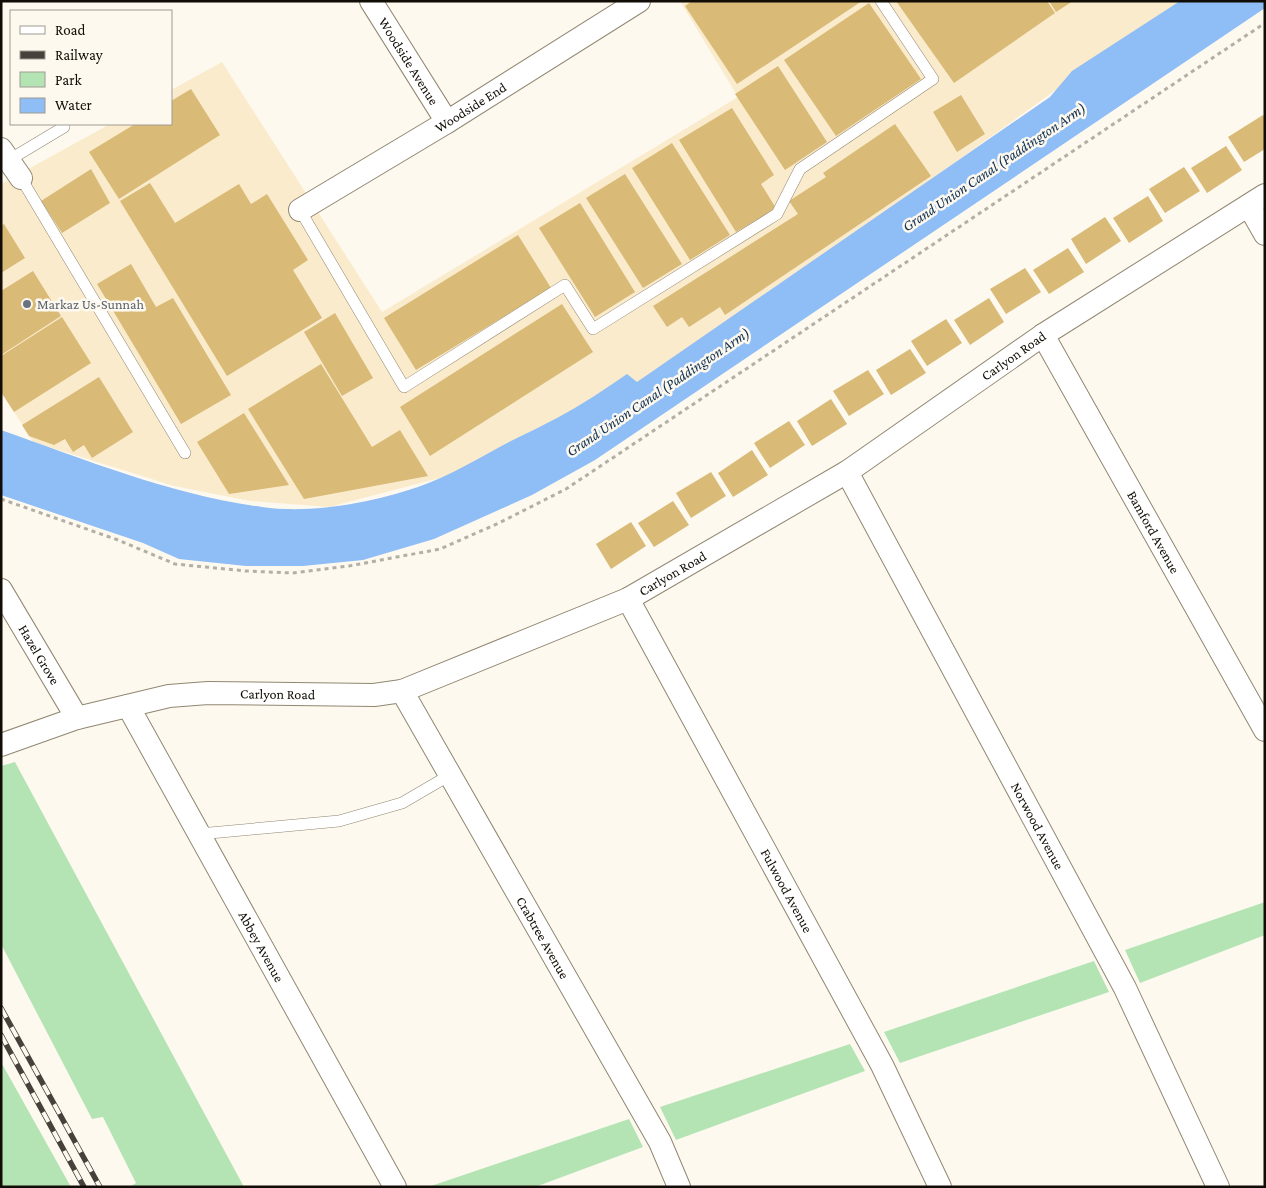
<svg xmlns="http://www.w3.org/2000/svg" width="1266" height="1188" font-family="'Crimson Pro',serif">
<rect width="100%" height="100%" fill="#fdf9ef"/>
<path fill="#faebcc" d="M680,1H1180L618,404L474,469L329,507L250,501L174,486L33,442L1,391V184L110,124H171V90L222,62L382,312L738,97Z"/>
<path fill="#b5e4b4" d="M15,762L244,1187H130L136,1183L103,1117L92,1119L1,944V766Z
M1265,902V935L1140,983L1125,950Z
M1094,961L1109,992L900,1063L884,1032Z
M850,1044L865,1071L676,1140L660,1107Z
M1,1062L71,1187H1Z
M629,1119L643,1147L535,1187H428Z"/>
<path fill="#8fbdf5" d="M1180,1H1265V8L595,460L532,495L434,539L363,560L303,566H246L179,559L143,543L1,495V430C86,460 172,495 262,507C311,514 371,503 418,487C451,476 482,456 513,440C527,433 542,426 557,418C581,405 604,390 627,374L637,382L1050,97L1072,71Z"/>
<path fill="#d9ba76" d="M692,1H862L737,84L685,6Z
M896,1H1047L1055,13L954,83Z
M1049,1H1073L1056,12Z
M869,3L921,79L836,136L784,60Z
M778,66L827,142L785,170L735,94Z
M191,89L220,135L119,199L89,152L135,124H171V101Z
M961,95L985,134L957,152L933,112Z
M732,108L774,175L761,184L776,208L736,232L679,140Z
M1263,115L1265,118V149L1244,162L1228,137Z
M895,124L931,176L725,315L720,307L689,327L682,317L667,327L653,306L798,214L789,201L826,177L823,173Z
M672,143L730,235L690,260L632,168Z
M1226,146L1242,170L1207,193L1191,168Z
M1184,167L1200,191L1165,213L1149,189Z
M91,169L110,203L62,233L41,201Z
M625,174L682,264L643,288L586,198Z
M150,183L175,223L239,184L251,204L267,194L308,260L293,270L322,318L227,376L120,201Z
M1148,196L1163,221L1129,243L1113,218Z
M580,203L635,292L595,317L539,228Z
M1105,217L1121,241L1086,264L1071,239Z
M4,224L25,258L1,273V226Z
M518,235L551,288L416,370L384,318Z
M1068,248L1084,272L1049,294L1033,270Z
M131,264L156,307L173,298L231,395L181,424L97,284Z
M1025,268L1041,292L1006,314L990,289Z
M33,271L61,316L1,355V291Z
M989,298L1004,322L970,345L954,320Z
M562,304L593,352L430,456L400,407Z
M335,313L373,378L342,396L304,332Z
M62,317L91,363L14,412L1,392V356Z
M946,319L962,343L927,366L911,341Z
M910,349L926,373L891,395L876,370Z
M321,364L372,447L400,430L428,476L304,499L248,409Z
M868,370L884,394L849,416L833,391Z
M99,377L133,432L92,458L84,445L73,452L65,439L54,445L29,436L22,425Z
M831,399L847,424L812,446L797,421Z
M244,413L289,485L229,494L197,442Z
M789,421L805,445L770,468L754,443Z
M752,450L768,475L733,497L718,473Z
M711,472L726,496L691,518L676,493Z
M673,501L689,525L654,547L638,523Z
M631,522L646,546L611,569L596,544Z"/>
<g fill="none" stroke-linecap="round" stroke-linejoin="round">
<g stroke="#918771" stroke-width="12">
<path id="service" d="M9,160L64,127
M21,178L185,453
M300,210L404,387L565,285L593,329L777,214L800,169L933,79L881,1
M199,834L339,821L402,803L450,775"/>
</g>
<g stroke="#918771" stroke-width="24">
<g id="minor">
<path id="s1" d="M371,1L447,122"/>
<path d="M1,149L21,178"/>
<path d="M1249,206L1265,234"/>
<path id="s2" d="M300,210L447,122L639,1"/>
<path id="s3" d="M1043,335L1265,730"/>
<path id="s4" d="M847,472L1125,988L1218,1187"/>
<path id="s5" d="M1,590L77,718"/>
<path id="s6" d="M628,599L882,1065L940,1187"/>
<path id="s7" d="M402,691L660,1142L679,1187"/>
<path id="s8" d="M128,706L395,1187"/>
<path id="s9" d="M1,745L77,718L169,696L208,693L374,695L402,691L628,599L847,472L1043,335L1265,195"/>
</g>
</g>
<path stroke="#b3afa5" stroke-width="3" stroke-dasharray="4 4" stroke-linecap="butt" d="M1,499L118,540L175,564L246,571L292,573L349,566L440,549L499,523L566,489L1265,23"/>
<use href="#service" stroke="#fff" stroke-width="11"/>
<use href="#minor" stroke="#fff" stroke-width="22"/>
<g stroke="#46423b" stroke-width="5.5">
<path id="rail" d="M1,1008L100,1187
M1,1035L84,1187"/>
</g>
<use href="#rail" stroke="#fdf9ef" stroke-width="4" stroke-dasharray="11" stroke-linecap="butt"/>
</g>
<circle fill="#6b7280" stroke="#fdf9ef" stroke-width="2" cx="27" cy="304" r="5"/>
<g text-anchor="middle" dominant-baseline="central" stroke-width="5" stroke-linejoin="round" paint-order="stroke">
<g font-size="14" fill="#110d06" stroke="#fdf9ef">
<text stroke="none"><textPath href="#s1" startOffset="71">Woodside Avenue</textPath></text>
<text stroke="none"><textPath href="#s2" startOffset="199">Woodside End</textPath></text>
<text stroke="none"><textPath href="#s9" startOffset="1109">Carlyon Road</textPath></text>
<text stroke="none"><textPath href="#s3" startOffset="226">Bamford Avenue</textPath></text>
<text stroke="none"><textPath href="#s9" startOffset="704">Carlyon Road</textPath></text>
<text stroke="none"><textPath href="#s5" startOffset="75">Hazel Grove</textPath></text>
<text stroke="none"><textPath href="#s9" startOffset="284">Carlyon Road</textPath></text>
<text stroke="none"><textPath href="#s4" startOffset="402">Norwood Avenue</textPath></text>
<text stroke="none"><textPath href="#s6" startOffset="332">Fulwood Avenue</textPath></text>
<text stroke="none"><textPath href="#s7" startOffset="284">Crabtree Avenue</textPath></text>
<text stroke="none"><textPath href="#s8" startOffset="275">Abbey Avenue</textPath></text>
</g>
<g font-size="14" fill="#5b616d" stroke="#fdf9ef" text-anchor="start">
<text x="37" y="304">Markaz Us-Sunnah</text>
</g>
<g font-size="15" font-style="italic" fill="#0e2e51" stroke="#fdf9ef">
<text transform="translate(994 167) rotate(-34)">Grand Union Canal (Paddington Arm)</text>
<text transform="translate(658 392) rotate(-34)">Grand Union Canal (Paddington Arm)</text>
</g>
</g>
<rect width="1266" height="1188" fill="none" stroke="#110d06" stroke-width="5"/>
<rect x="10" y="10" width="162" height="115" fill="#fdf9ef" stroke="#9f9b92"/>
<rect x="20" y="26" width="25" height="8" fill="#ffffff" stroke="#9f9b92"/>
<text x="55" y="35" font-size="15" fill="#110d06">Road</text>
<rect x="20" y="51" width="25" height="8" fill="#46423b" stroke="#9f9b92"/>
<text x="55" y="60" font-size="15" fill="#110d06">Railway</text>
<rect x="20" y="72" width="25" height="15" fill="#b5e4b4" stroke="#9f9b92"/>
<text x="55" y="85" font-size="15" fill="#110d06">Park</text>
<rect x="20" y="98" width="25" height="15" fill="#8fbdf5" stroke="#9f9b92"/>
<text x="55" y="110" font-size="15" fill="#110d06">Water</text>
</svg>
